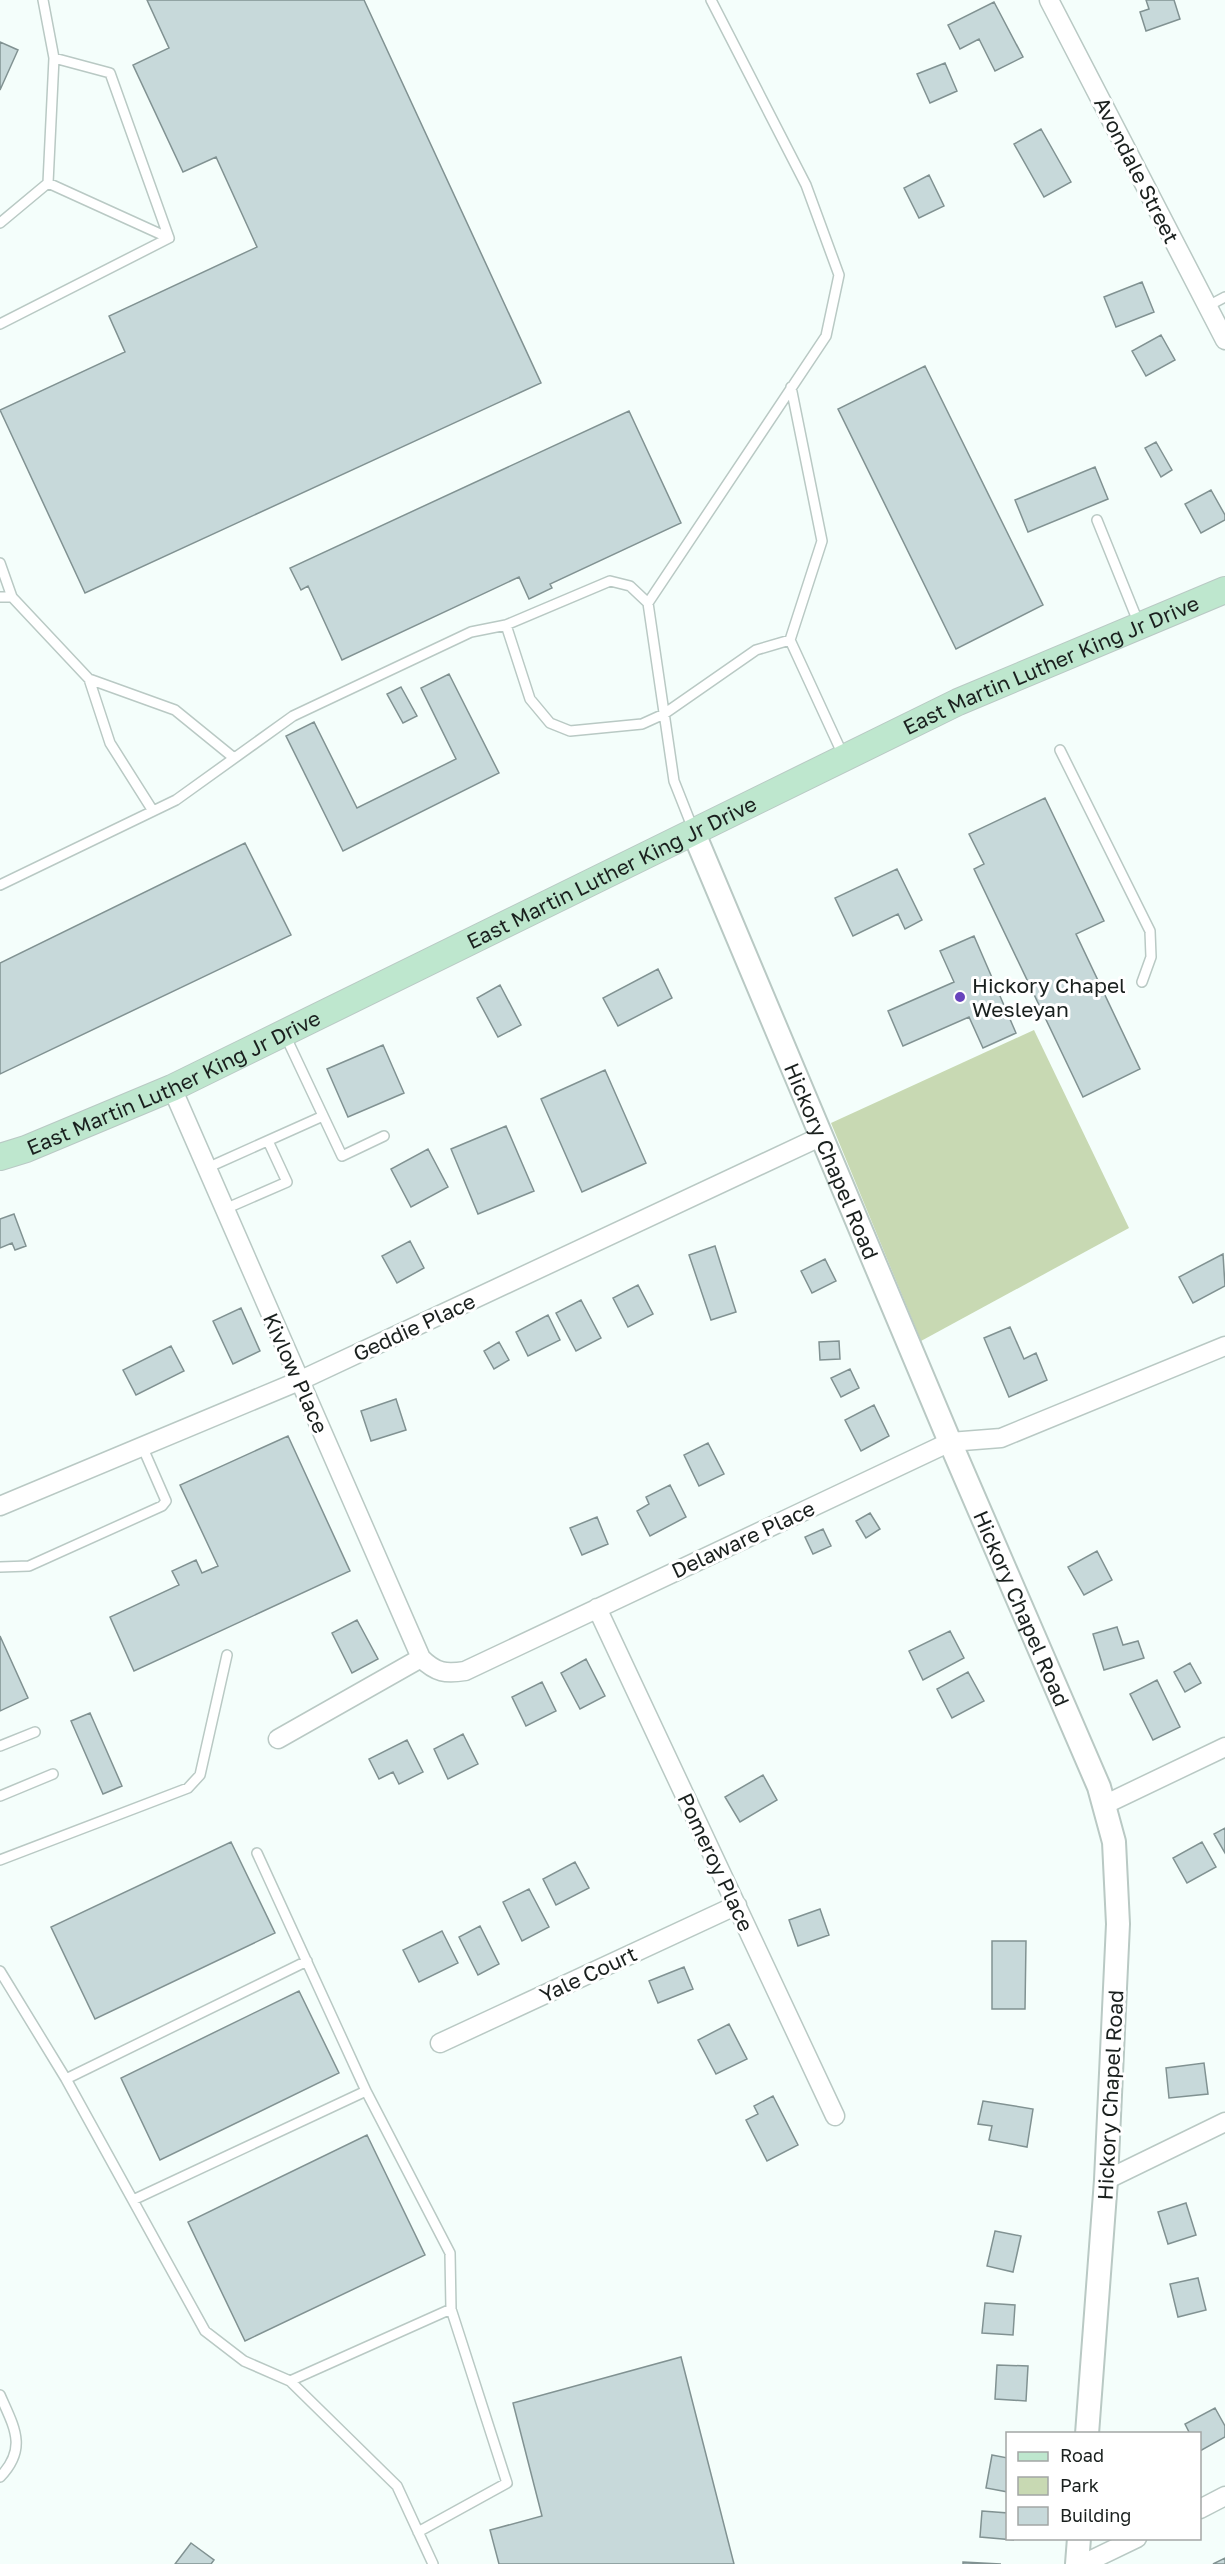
<svg xmlns="http://www.w3.org/2000/svg" width="1225" height="2564" font-family="'Golos Text',sans-serif">
<rect width="100%" height="100%" fill="#f4fefb"/>
<path fill="#c8d9b3" d="M1034,1030L1129,1228L921,1341L831,1123Z"/>
<path fill="#c7d9da" stroke="#819292" stroke-width="1.5" d="M147,0H364L541,383L85,593L0,410L125,352L109,316L257,247L216,157L183,172L133,65L169,48Z
M1146,0H1174L1180,19L1146,31L1140,12L1149,9Z
M994,2L1023,57L995,71L979,39L960,49L948,25Z
M0,42L18,50L0,90Z
M945,63L957,91L930,103L917,74Z
M1041,129L1071,182L1044,197L1014,144Z
M929,175L944,206L919,218L904,188Z
M1142,282L1154,312L1116,327L1104,297Z
M1161,335L1175,360L1146,376L1132,351Z
M925,366L1043,605L956,649L838,409Z
M629,411L681,523L550,584L552,588L529,599L519,577L342,660L308,586L301,590L290,568Z
M1156,442L1172,470L1161,477L1145,448Z
M1095,467L1108,499L1028,532L1015,500Z
M1211,490L1225,515V520L1201,533L1185,504Z
M449,674L499,773L343,851L286,736L314,722L357,808L456,759L421,688Z
M401,687L417,716L403,723L387,694Z
M1045,798L1104,921L1076,934L1140,1069L1083,1097L974,869L984,864L969,834Z
M245,843L291,935L0,1074V963Z
M897,869L922,920L905,929L898,914L853,936L835,898Z
M974,936L1016,1033L983,1048L969,1017L903,1046L888,1011L954,982L940,951Z
M658,969L672,998L618,1026L603,998Z
M500,985L521,1025L498,1037L477,998Z
M383,1045L404,1093L348,1117L327,1069Z
M605,1070L646,1163L582,1192L541,1099Z
M506,1126L534,1191L478,1214L451,1149Z
M428,1149L448,1187L411,1207L391,1169Z
M14,1214L26,1246L15,1250L12,1243L0,1248V1219Z
M410,1241L424,1268L397,1283L382,1256Z
M715,1246L736,1312L711,1320L689,1255Z
M1223,1254L1225,1286L1193,1303L1179,1277Z
M825,1259L836,1281L812,1293L801,1271Z
M638,1285L653,1314L628,1327L613,1298Z
M581,1300L601,1338L576,1351L556,1313Z
M241,1308L260,1351L233,1364L213,1321Z
M548,1315L560,1340L528,1356L516,1332Z
M1010,1327L1024,1359L1036,1353L1047,1380L1009,1397L984,1338Z
M839,1341L840,1359L820,1360L819,1342Z
M499,1342L509,1360L494,1369L484,1351Z
M171,1346L184,1371L136,1395L123,1370Z
M850,1369L859,1388L841,1397L831,1378Z
M396,1399L406,1430L371,1441L361,1411Z
M874,1405L889,1436L861,1451L845,1420Z
M288,1436L350,1571L134,1671L110,1617L179,1585L172,1571L196,1560L202,1573L218,1566L180,1485Z
M708,1443L724,1474L699,1486L684,1455Z
M670,1485L686,1517L650,1536L637,1511L649,1504L646,1497Z
M870,1513L880,1529L866,1538L856,1521Z
M597,1517L608,1544L582,1555L570,1528Z
M823,1529L831,1546L813,1554L805,1537Z
M1097,1551L1112,1580L1084,1595L1068,1567Z
M357,1620L378,1659L352,1673L332,1633Z
M1117,1627L1123,1645L1138,1641L1144,1658L1104,1670L1093,1634Z
M950,1631L964,1658L923,1680L909,1651Z
M0,1636L28,1698L0,1711Z
M586,1659L605,1696L580,1709L561,1673Z
M1190,1663L1201,1683L1185,1692L1174,1672Z
M968,1672L984,1701L952,1718L937,1689Z
M1157,1680L1180,1727L1153,1740L1130,1694Z
M542,1682L556,1711L526,1726L512,1697Z
M90,1713L122,1786L103,1794L71,1721Z
M463,1734L478,1764L448,1779L434,1749Z
M407,1740L423,1772L399,1784L393,1772L379,1779L369,1759Z
M763,1775L777,1800L740,1822L725,1797Z
M1225,1828V1853L1214,1834Z
M231,1842L275,1933L95,2019L51,1927Z
M1202,1842L1216,1867L1187,1883L1173,1858Z
M575,1862L589,1888L556,1905L543,1879Z
M529,1889L549,1927L522,1941L503,1902Z
M820,1909L829,1935L798,1946L789,1920Z
M480,1926L499,1964L478,1975L459,1937Z
M442,1931L458,1963L419,1982L403,1950Z
M992,1941H1026L1025,2009H992Z
M684,1967L693,1989L658,2003L649,1981Z
M299,1991L339,2073L160,2160L121,2078Z
M729,2024L747,2059L716,2074L698,2040Z
M1204,2063L1208,2094L1169,2098L1166,2068Z
M773,2096L798,2145L767,2161L746,2120L758,2114L754,2106Z
M983,2101L1033,2109L1027,2147L989,2140L992,2126L978,2124Z
M367,2135L425,2255L245,2341L188,2222Z
M1186,2203L1196,2235L1168,2244L1158,2212Z
M995,2231L1021,2236L1013,2272L987,2266Z
M1198,2278L1206,2310L1178,2317L1170,2284Z
M985,2303L1015,2305L1013,2335L982,2333Z
M681,2357L734,2564H499L490,2530L542,2516L513,2403Z
M997,2365L1028,2366L1026,2401L995,2399Z
M1215,2408L1225,2426V2437L1200,2451V2434H1190L1185,2424Z
M992,2455L1008,2458V2492L986,2488Z
M982,2511L1008,2513V2538L1014,2540L980,2537Z
M191,2543L214,2560L211,2564H175Z
M1225,2558V2564H1213Z
M963,2562L1001,2564H963Z"/>
<g fill="none" stroke-linecap="round" stroke-linejoin="round">
<g stroke="#b9c9c4" stroke-width="12">
<path id="service" d="M48,183L169,238
M0,223L48,183L54,58L43,0
M1208,306L1225,297
M0,324L169,238L110,73L54,58
M791,387L822,541L790,640L843,755
M1097,520L1139,624
M0,563L12,597
M0,597H12L89,679
M648,603L826,336L839,275L806,185L711,0
M506,625L530,699L550,723L570,731L642,724L664,714L756,650L790,640
M1060,750L1150,931L1151,957L1142,982
M153,811L110,743L89,679L175,710L234,758
M0,885L176,800L293,716L471,632L506,625L610,581L630,586L648,603L674,781L693,829
M285,1035L342,1156L384,1136
M207,1168L323,1116
M225,1209L287,1182L268,1141
M0,1567L29,1566L162,1506L166,1501L142,1446
M0,1746L35,1732
M0,1796L53,1774
M257,1853L366,2091
M0,1860L188,1788L200,1775L227,1655
M0,1971L66,2079L205,2331L244,2361L290,2381L451,2309L450,2253L366,2091L133,2200
M66,2079L307,1961
M290,2381L397,2486L433,2564
M0,2395C14,2427 28,2448 0,2477
M418,2532L507,2483L451,2309"/>
</g>
<g stroke="#b9c9c4" stroke-width="21">
<path id="minor" d="M1049,0L1225,340
M172,1088L421,1658C436,1673 446,1674 465,1671L950,1442L1001,1438L1225,1346
M0,1506L299,1381L822,1136
M597,1608L835,2116
M278,1739L421,1658
M1104,1805L1225,1747
M440,2043L737,1905
M1106,2180L1225,2122
M1200,2509L1225,2496
M1083,2564L1137,2538"/>
</g>
<g stroke="#b9c9c4" stroke-width="26">
<g id="tertiary">
<path id="s1" d="M693,831L950,1442L1099,1787L1114,1842L1118,1924L1106,2180L1087,2434"/>
<path d="M1077,2564L1079,2538"/>
</g>
</g>
<g stroke="#b9c9c4" stroke-width="28">
<g id="secondary">
<path id="s2" d="M0,1157L26,1149L172,1088L958,702L1225,590"/>
</g>
</g>
<use href="#service" stroke="#fff" stroke-width="9"/>
<use href="#minor" stroke="#fff" stroke-width="18"/>
<use href="#tertiary" stroke="#fff" stroke-width="22"/>
<use href="#secondary" stroke="#bee7ce" stroke-width="26"/>
</g>
<circle fill="#6844bc" stroke="#fff" stroke-width="2" cx="960" cy="997" r="6"/>
<g text-anchor="middle" dominant-baseline="central" stroke-width="6" stroke-linejoin="round" paint-order="stroke">
<g font-size="21" fill="#1a201e" stroke="#fff">
<text transform="translate(1137 170) rotate(63)">Avondale Street</text>
<text stroke="none"><textPath href="#s2" startOffset="1161">East Martin Luther King Jr Drive</textPath></text>
<text stroke="none"><textPath href="#s2" startOffset="675">East Martin Luther King Jr Drive</textPath></text>
<text stroke="none"><textPath href="#s2" startOffset="189">East Martin Luther King Jr Drive</textPath></text>
<text stroke="none"><textPath href="#s1" startOffset="358">Hickory Chapel Road</textPath></text>
<text transform="translate(414 1327) rotate(-25)">Geddie Place</text>
<text transform="translate(296 1373) rotate(66)">Kivlow Place</text>
<text transform="translate(743 1539) rotate(-25)">Delaware Place</text>
<text stroke="none"><textPath href="#s1" startOffset="844">Hickory Chapel Road</textPath></text>
<text transform="translate(716 1862) rotate(65)">Pomeroy Place</text>
<text transform="translate(588 1974) rotate(-25)">Yale Court</text>
<text transform="translate(1110 2095) rotate(-87)">Hickory Chapel Road</text>
</g>
<g font-size="21" fill="#1a201e" stroke="#fff" text-anchor="start">
<text x="972" y="985">Hickory Chapel<tspan x="972" dy="24">Wesleyan</tspan></text>
</g>
</g>
<rect x="1006" y="2432" width="195" height="108" fill="#ffffff" stroke="#a3a6a5" stroke-width="1.5"/>
<rect x="1018" y="2452" width="30" height="9" fill="#bee7ce" stroke="#a3a6a5" stroke-width="1.5"/>
<text x="1060" y="2462" font-size="18" fill="#1a201e">Road</text>
<rect x="1018" y="2477" width="30" height="18" fill="#c8d9b3" stroke="#a3a6a5" stroke-width="1.5"/>
<text x="1060" y="2492" font-size="18" fill="#1a201e">Park</text>
<rect x="1018" y="2507" width="30" height="18" fill="#c7d9da" stroke="#a3a6a5" stroke-width="1.5"/>
<text x="1060" y="2522" font-size="18" fill="#1a201e">Building</text>
</svg>
